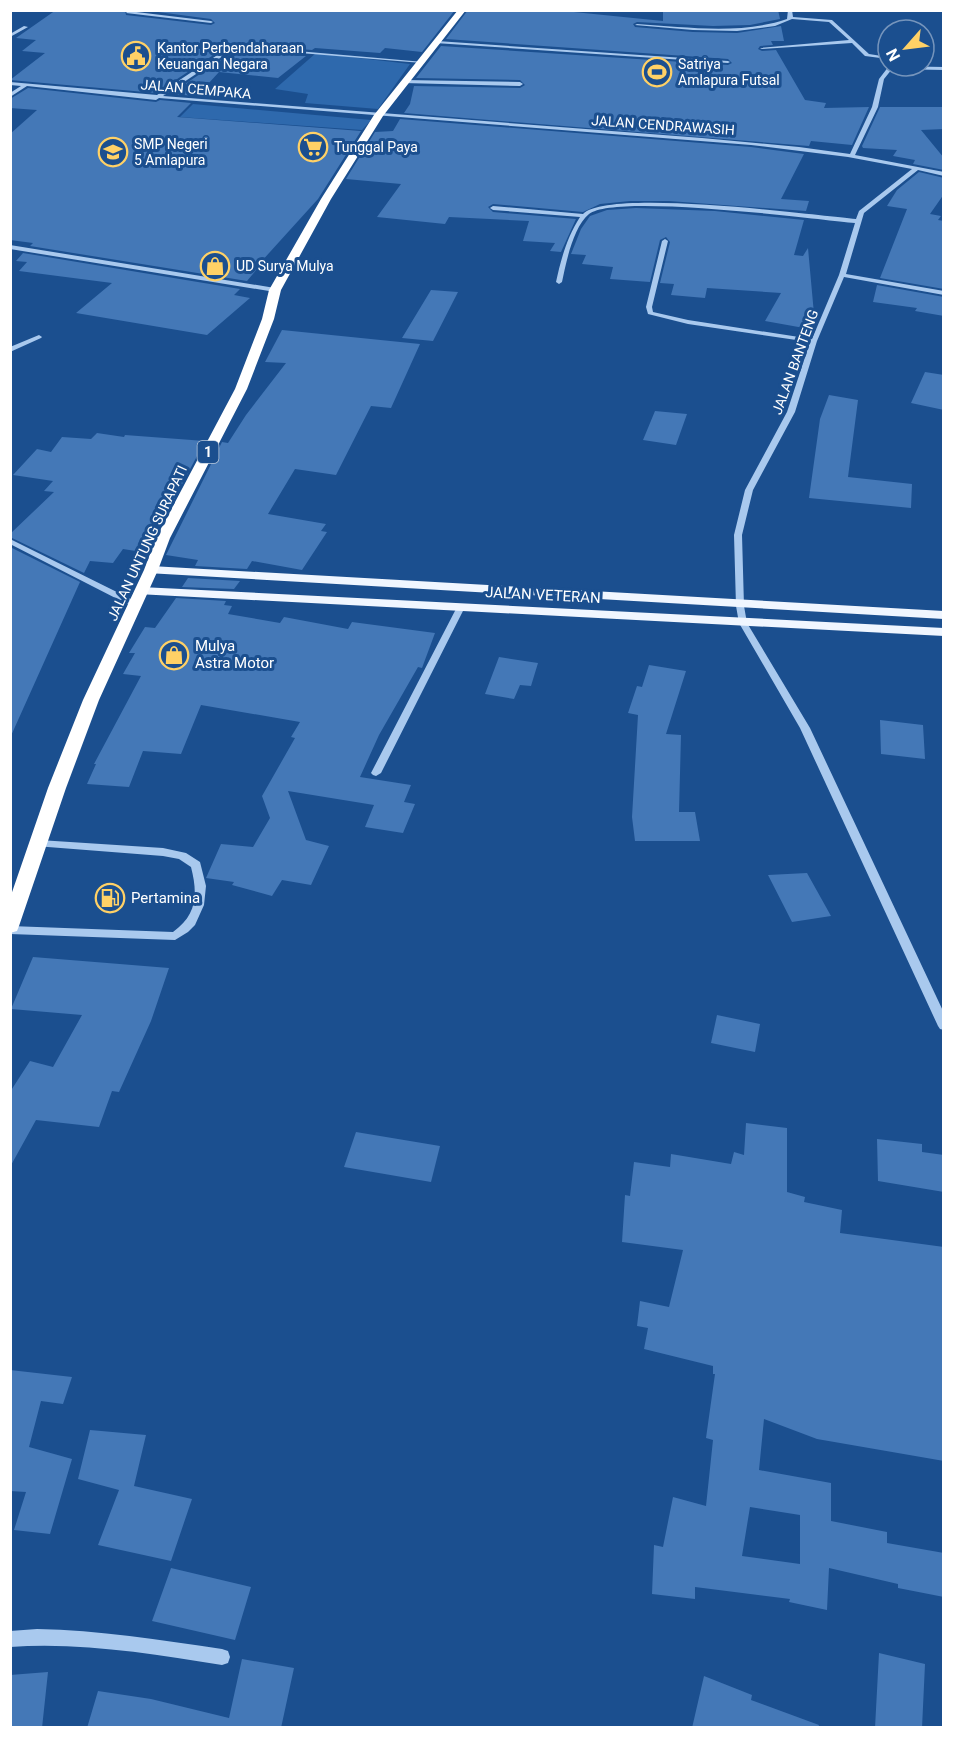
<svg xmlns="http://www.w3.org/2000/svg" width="954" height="1738" font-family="Roboto,sans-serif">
<rect width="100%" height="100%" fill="#1b4f8f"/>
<path fill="#2e69ad" d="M316,53L410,64L378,109L305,103L308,94L275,89Z
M193,104L371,120L362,130L180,117Z"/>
<path fill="#4478b7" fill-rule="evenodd" d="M56,10H125L126,15L211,25L215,23L211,19L143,10H455L422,52L385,48L380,53L315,48L312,50L239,44L221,50L156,93L10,80L45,53L22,51L36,40L16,38Z
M468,10H554L663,21V10H778L780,19L750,25L713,26L637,22L633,24L635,27L693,32L737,33L781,26L784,41H771L773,45L760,46L758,49L762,51L776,50L805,100L826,103L824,108L869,107L852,145L811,141L809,146L404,113L410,104L414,86L520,88L525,85L520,80L416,78L441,46L728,65L732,63L728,59L446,39Z
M240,50L306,56L278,78L219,72L197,96L170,94L227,56Z
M28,88L156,102L160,100L191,103L177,117L361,131L318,199L260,263H262L247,281L30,246L33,243L10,240V134L37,110L10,108V99Z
M880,107H944V129L921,130L944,158V170L913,164L915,160L893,156L897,150L863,148L862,146Z
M400,119L751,147L804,154L781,199L809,201L806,211L669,201H630L600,204L583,212L493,204L488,207L493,212L576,219L561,252L550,251L555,243L523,241L529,221L449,217L445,224L377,217L401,184L346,179L375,132L393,131Z
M919,172L944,178V194L930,214L941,216L938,220L944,221V289L880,278L907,209L887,206L897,190Z
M636,208L715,211L804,220L794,255L803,256L808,248L814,314L804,328L765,321L781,293L707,288L705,298L671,295L674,284L660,283L670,242L666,237L660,240L650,282L610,279L613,267L582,264L586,255L571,254L581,229L590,216L607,210Z
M23,253L240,289L234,295L250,298L207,335L76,313L112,283L19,271L27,262L16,261Z
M877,285L944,297V316L915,311L917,308L873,302Z
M431,290L458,292L433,341L402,338Z
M282,330L420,344L391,408L371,406L336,475L295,469L268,514L326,524L321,531L327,532L302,570L252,561L247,569L195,566L198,560L166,555L222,442L228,443L246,415L286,363L265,362Z
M925,372L944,375V410L911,403Z
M829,395L858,400L848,477L912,484L911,508L809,498L820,419Z
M655,411L687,414L676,445L643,440Z
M97,433L124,437L125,435L205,441L154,537L148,553L123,549L113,563L90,561L84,573L10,537V534L54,492L44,491L53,481L13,475L37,449L51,452L62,437L91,439Z
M10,547L80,582L10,738Z
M188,578L240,581L234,589L182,587Z
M176,598L226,601L224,605L232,606L228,614L280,623L284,617L348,629L352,622L435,633L422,668L418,667L379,735L360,777L411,785L404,802L415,804L403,833L365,827L374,805L288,791L306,840L329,846L311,885L282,880L272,896L232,885L234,882L206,878L221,844L253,847L270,818L262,796L295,738L291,737L300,722L201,705L181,754L143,751L129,787L87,784L96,764H94L141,676L123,674L135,653H129L145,627L155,628Z
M499,657L538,663L531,686L520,685L514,699L485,694Z
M649,665L686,671L666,734L681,735L679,812H695L700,841H635L632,817L638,715L628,713L637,686L642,687Z
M880,720L923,725L925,759L881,754Z
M807,873L831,916L792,922L768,875Z
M33,957L169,968L151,1021L119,1092L112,1091L99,1127L36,1120L10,1167V1092L30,1061L53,1067L82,1015L11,1009Z
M717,1015L760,1024L755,1052L711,1043Z
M746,1123L787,1128V1192L805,1197L804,1202L842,1210L840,1233L944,1247V1461L817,1439L764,1419L759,1470L831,1483V1521L887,1532V1543L944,1553V1597L898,1588V1584L829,1568L827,1610L789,1602L790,1599L695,1587V1599L652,1594L654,1545L663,1547L673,1497L706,1506L713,1440L706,1438L715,1374H713V1366L644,1349L648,1328L637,1326L640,1301L669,1307L683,1250L622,1242L625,1195L630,1196L634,1162L670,1167L671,1154L731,1164L734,1152L744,1155ZM750,1507L800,1515V1564L742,1556Z
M356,1132L440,1146L431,1182L344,1167Z
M877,1139L922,1144V1152L944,1155V1192L878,1181Z
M10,1370L72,1377L63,1404L41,1401L29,1447L72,1459L50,1534L14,1530L26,1492L10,1491Z
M90,1430L146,1435L134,1486L192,1499L171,1561L98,1545L119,1490L78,1479Z
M171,1568L251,1587L235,1640L152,1621Z
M879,1653L925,1664L922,1728H875Z
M242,1659L294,1668L281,1728H87L98,1691L151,1699L229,1718Z
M48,1672L42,1728H10V1675Z
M704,1676L752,1695L751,1700L819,1725L818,1728H692Z"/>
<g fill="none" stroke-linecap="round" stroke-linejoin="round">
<path fill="#a9c9ee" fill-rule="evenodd" d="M788,10H792L793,17L832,20L869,54L888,57V59L865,56L852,43L762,49L760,48L849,40L829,22L792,19L775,26L737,31L693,30L635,25L637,24C686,27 740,35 787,19Z
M128,11L211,21L213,22L211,23L126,13Z
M24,26L28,27L10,37V34Z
M437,41L728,61L730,62L728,63L435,43Z
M240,46L424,62L422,63L240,48L226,54L163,96L702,138L799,147L850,154L872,107L879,79L889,66L944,67V70L892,69L884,79L878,107L855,155L944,172V176L918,170L864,213L846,274L944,291V295L844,277L817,341L795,412L753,490L742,535L744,606L747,623L810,728L944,1013V1030L940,1029L938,1026L800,728L739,623L736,606L734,535L745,490L787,412L810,342L688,324L648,314L646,307L662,241L665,239L668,241L652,307L653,312L688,320L812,339L839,275L855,223C812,219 615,193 589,214C573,227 566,263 562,282L559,284L556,282C561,259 567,237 580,217L493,210L490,208L493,206L583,214C609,188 811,215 856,219L859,211L912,169L848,157L751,145L159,98L156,100L27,86L10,97V93L21,86L10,85V82L157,95L222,52Z
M405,80L520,82L523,84L520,86L403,83Z
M10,245L275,288L278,290L275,292L10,249Z
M39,335L42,337L41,338L10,352V347Z
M10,539L137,602L138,604L137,606H131L10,544Z
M461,604L465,607L381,773L376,776L373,775L371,773L457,607Z
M39,840L163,848L186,853L200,862L206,886L204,905L195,925L188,932L175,940L10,934V926L173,932C197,915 198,894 191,867L179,859L163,856L35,846L34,844Z
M37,1629C99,1630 160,1640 222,1649L228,1651L230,1657L228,1663L222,1665C151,1654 82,1642 10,1647V1631Z"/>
<path fill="#f0f6ff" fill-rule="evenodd" d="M151,566L944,611V619L147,573V567Z
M141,587L944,628V636L137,594V588Z"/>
<path fill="#fff" fill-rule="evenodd" d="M458,10H466L383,116L331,199L281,290L274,319L247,389L170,538L158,570L99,700L66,788L19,926L17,931L10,933V898L48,788L83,700L144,570L156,538L235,389L262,319L269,290L321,199L374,115Z"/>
</g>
<defs>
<g id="civic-ring" transform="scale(1.5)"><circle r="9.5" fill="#1b4f8f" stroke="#ffd166" stroke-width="1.5"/><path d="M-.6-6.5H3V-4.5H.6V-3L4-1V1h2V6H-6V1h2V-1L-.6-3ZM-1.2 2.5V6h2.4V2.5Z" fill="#ffd166"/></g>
<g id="stadium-ring" transform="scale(1.5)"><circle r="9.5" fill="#1b4f8f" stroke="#ffd166" stroke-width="1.5"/><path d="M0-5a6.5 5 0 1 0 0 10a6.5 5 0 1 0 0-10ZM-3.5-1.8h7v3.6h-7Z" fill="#ffd166"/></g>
<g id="supermarket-ring" transform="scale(1.5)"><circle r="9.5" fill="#1b4f8f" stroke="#ffd166" stroke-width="1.5"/><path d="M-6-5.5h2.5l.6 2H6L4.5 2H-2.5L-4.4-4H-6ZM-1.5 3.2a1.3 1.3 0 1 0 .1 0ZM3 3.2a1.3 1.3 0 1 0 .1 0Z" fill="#ffd166"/></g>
<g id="school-ring" transform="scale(1.5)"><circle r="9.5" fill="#1b4f8f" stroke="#ffd166" stroke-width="1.5"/><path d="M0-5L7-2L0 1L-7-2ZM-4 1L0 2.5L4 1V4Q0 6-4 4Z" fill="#ffd166"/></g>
<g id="shop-ring" transform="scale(1.5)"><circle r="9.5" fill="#1b4f8f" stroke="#ffd166" stroke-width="1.5"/><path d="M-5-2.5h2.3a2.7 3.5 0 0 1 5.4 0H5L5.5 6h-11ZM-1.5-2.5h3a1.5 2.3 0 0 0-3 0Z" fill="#ffd166"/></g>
<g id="fuel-ring" transform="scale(1.5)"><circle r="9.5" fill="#1b4f8f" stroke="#ffd166" stroke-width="1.5"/><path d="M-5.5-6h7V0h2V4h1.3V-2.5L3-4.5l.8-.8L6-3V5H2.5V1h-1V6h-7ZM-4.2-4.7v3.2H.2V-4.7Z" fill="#ffd166"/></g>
</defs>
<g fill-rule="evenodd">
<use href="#civic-ring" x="136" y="56"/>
<use href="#stadium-ring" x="657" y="72"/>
<use href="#supermarket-ring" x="313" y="147"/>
<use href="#school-ring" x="113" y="152"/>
<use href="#shop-ring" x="215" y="266"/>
<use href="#shop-ring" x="174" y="655"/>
<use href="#fuel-ring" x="110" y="898"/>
</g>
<g text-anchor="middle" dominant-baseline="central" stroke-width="6" stroke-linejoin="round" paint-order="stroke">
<g font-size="14" fill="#fff" stroke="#1b4f8f" text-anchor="start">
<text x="157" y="48">Kantor Perbendaharaan<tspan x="157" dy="16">Keuangan Negara</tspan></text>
<text x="678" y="64">Satriya<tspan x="678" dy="16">Amlapura Futsal</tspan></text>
<text x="134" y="144">SMP Negeri<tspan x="134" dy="16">5 Amlapura</tspan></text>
<text x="334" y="147">Tunggal Paya</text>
<text x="236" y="266">UD Surya Mulya</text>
</g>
<g font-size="14" fill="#fff" stroke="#1b4f8f">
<text transform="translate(196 89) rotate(5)">JALAN CEMPAKA</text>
<text transform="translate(663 125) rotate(4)">JALAN CENDRAWASIH</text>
<text transform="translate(795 362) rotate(-70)">JALAN BANTENG</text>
<text transform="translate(147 543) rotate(-65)">JALAN UNTUNG SURAPATI</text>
</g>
<rect fill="#1b4f8f" stroke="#bbcadd" stroke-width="1.5" x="197.5" y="441" width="21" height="22" rx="4.5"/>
<g font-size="14" font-weight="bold" fill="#fff">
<text x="208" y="452">1</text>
</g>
<g font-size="15" fill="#fff" stroke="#1b4f8f">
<text transform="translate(543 595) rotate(3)">JALAN VETERAN</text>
</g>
<g font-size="15" fill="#fff" stroke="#1b4f8f" text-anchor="start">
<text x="195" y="646">Mulya<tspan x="195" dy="17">Astra Motor</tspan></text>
<text x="131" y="898">Pertamina</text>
</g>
</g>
<rect width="954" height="1738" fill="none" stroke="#ffffff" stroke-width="24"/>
<g transform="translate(906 48) rotate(242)"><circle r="28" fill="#1b4f8f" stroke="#7695bc" stroke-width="1.5"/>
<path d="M0-4.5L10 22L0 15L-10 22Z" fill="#ffd166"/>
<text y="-9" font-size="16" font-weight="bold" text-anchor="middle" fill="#ffffff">N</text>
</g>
</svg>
